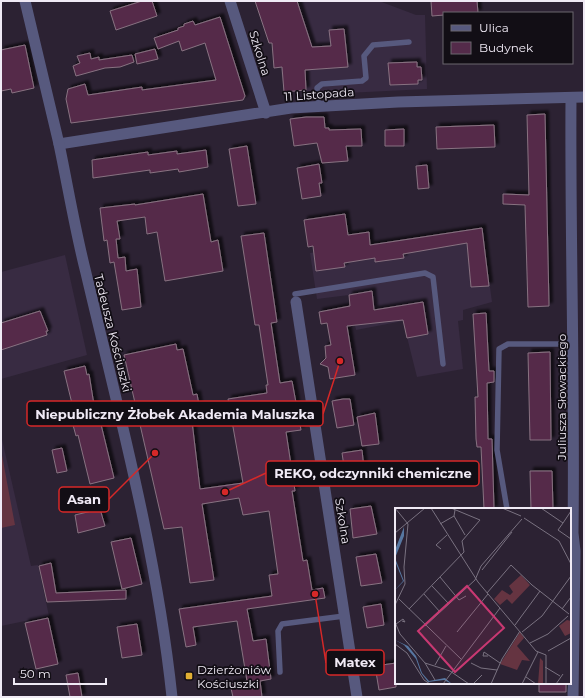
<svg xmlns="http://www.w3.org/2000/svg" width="585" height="698" font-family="Montserrat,sans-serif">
<defs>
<filter id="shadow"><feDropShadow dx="3.5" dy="-3.5" stdDeviation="1" flood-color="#0009"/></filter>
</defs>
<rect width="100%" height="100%" fill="#2c2233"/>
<path fill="#382b42" d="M255,1H379L416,15H425L427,89L306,95V91L284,92L277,41L269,43Z
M482,228L492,302L463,310V320L458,321L463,369L417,377L403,321L356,330L349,295L317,299L310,253Z
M65,255L87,355L1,379V272Z
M1,435L31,566L38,565L49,616L1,626Z"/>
<path fill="#653441" d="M1,450L15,525L1,528Z"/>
<path fill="#542b4a" stroke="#887281" filter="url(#shadow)" d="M142,1H152L157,16L116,30L110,11Z
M255,1H297L312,47L331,46L329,30L344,29L348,67L305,70L306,90L284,92L282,67L274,68L272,43H269Z
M431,1H477L478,13H444V15L432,16Z
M220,17L245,96L243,100L71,123L66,99L68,89L85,84L88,95L142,87V90L216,80L205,43L182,51L179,41L158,49L154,38L178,30V28L184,26V24L193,21L195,25Z
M25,45L34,88L12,93L11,89L1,91V50Z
M155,49L158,59L137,64L135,54Z
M90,53L91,59L99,57V60L132,55L134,62L120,67L105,68L76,76L73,66L80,63L77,56Z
M417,62V67H421L422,80H418V84L390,85L388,63Z
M545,114L549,306L528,307L525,205L503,204V194L529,195L527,115Z
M306,117H324L325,128H329V130L361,129L362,146H346L348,161L322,163L317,143L294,146L290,119Z
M494,125L495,147L437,149L436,127Z
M404,129V146H385V130Z
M247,146L256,204L238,206L229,149Z
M206,150L208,167L179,172L178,169L150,173V170L93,178L92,160L148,152V155L177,151V154Z
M319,164L322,183H319L321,196L302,199L297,168Z
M427,165L429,188L418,189L416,166Z
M203,194L211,242L218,240L223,271L165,281L157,232L147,234L145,217L117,221L120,239H116L118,258L125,257L126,271L137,269L141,307L122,310L114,262L110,263L107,240L104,241L100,208L135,204V205Z
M345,214L348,235L369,232L370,245L482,228L489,286L471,287L467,243L403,254L404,258L375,262V258L344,263L345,267L316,271L313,246L308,247L304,220Z
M264,233L277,322L271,323L280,383L292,381L301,430L286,432L295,491H292L303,561L307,560L312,590L323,588L325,598L247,609L253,641L266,639L271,679L260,681L262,697H233L230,684L247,681L237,621L193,627L196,645L186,647L179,609L272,596L269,575L278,574L269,511L243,515L239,498L202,504L214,580L190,583L182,527L164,529L124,355L176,344L177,350L183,349L193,395L197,394L200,411L191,413L200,489L243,483L228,399L267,393L266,385H268L259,325H255L241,236Z
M372,291L374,310L423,302L428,334L407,338L403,320L347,326L355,375L330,379L328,367L320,364L326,358L325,346L331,345L327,323L321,324L319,312L350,306L349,295Z
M40,311L48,331H46L47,335L1,350V323Z
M486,313L489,371H494V382L487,383L488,439H492L494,509H484L481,447H477L476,439L475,397H478L473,314Z
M550,352L551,440H530L528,353Z
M85,366L87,375L89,374L94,405L96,404L114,478L90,484L78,435L76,436L73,425L77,424L64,371Z
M343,399H350L354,425L337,428L332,401Z
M375,413L379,444L362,446L357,417Z
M62,448L67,471L57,473L52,450Z
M362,450L364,469H367L369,481L347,485L340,480L345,473L342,453Z
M530,471H552L553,509H531Z
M371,506L377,534L353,538L350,509Z
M100,509L105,526L78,533L75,515Z
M131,538L142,584L122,589L111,542Z
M376,554L382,583L361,586L356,557Z
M51,563L56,593L126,590V599L47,602L39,566Z
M381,604L384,625L367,628L363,607Z
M48,618L58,664L36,669L25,623Z
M137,624L142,655L122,658L117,627Z
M396,663V687L379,690L375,666Z
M78,673L82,697H70L66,675Z
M539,683H566V692H539Z"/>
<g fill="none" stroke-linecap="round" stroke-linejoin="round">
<path stroke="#57597e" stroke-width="5.5" d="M319,106L317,88L322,84L362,81L366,78L364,56L373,45L409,42
M295,294L425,273L433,277L443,364
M507,509L497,450L499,349L508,344H573
M280,672L278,631L282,624L344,616"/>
<path stroke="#57597e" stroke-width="11" d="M230,1L266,113
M571,98C570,243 575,388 573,533L575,551L573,697
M59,144L291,108L398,102L584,97
M296,302L357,697"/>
<path stroke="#57597e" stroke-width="11" d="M25,1C36,49 48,96 59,144C68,187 75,230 86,273C119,413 157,554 172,697"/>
</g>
<rect fill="#e1af34" stroke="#120e15" stroke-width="1.5" x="185" y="672" width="8" height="8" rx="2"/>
<g text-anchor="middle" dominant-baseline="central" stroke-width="3.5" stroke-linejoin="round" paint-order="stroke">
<g font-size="12" fill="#f0eaf5" stroke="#120e15">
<text transform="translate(260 53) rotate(73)">Szkolna</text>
<text transform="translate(319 94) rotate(-4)">11 Listopada</text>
<text transform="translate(113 333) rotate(76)">Tadeusza Kościuszki</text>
<text transform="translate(561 397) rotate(-90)">Juliusza Słowackiego</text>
<text transform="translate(343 521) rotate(81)">Szkolna</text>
</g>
<g font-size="12" fill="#f0eaf5" stroke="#120e15" text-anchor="start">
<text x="197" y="669">Dzierżoniów<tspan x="197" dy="14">Kościuszki</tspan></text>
</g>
</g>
<g transform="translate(395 508)">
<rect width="176" height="176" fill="#2c2233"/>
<path d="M126,67L135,77L117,96L112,91L105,97L99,91L107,82L115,87L118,84L114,78ZM172,112L176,113V125L170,128L164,118ZM125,124L129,130L122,138L135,153L127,152L122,162L105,156ZM145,150L148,153V176H143Z" fill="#653441"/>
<path d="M9,19V28L0,50L9,73L0,82L8,73L0,53V42ZM0,132L13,138L21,148L27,165L34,173L50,170L57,176L49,172L33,174L26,165L21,151L9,137Z" fill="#5777a1"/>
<path fill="none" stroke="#7a7281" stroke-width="1" d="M0,0L13,16L9,59L10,76L0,97M36,0L83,74L141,143L151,147V176M107,0L126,8M146,0L168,15L163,22L176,31M59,8L70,27M129,10L164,33L176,56M168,15L176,3M45,16L59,8L60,2M0,25L30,0M46,41L41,37L52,27M87,62L117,24M45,69L64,92L71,88M37,78L54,96M92,85L116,57L137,77L174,106M29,86L45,104M4,91L66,151M14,101L69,44L67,33L85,12L56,0M167,101L176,89M0,114L5,126L30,155L55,163L74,176M1,116L8,111L10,114L7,113M120,117L145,83M30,118L80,72L86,58L127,11M62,124L93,86M127,124L147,108L176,68M135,135L153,126L173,108M0,136L12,145L29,172L35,176M153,143L176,130M93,148H88L89,144L105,155M30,155L40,172M76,155L86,160L102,162M40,157L51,138M150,159L165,168M131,169L141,176M48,176L105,100M78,176L87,167M96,176L107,151L125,123M127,176L143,144M161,176L168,166"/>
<path fill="#c93872" fill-opacity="0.15" stroke="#c93872" stroke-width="2" d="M72,78L109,120L60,164L23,123Z"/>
<rect width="176" height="176" fill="none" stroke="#f0eaf5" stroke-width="2"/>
</g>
<path fill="none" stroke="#d62828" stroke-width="1.5" d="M340 361L323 414M225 492L266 473M155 453L109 499M315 594L326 663"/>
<g fill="#d62828" stroke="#120e15" stroke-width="1.5">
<circle cx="340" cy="361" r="4"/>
<circle cx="225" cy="492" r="4"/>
<circle cx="155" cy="453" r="4"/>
<circle cx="315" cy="594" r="4"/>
</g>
<g fill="#120e15" stroke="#d62828" stroke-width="1.5">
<rect x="27" y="401" width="296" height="25" rx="4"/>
<rect x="266" y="461" width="213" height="25" rx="4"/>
<rect x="59" y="487" width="50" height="25" rx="4"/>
<rect x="326" y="650" width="58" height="25" rx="4"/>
</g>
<g font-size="13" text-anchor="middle" font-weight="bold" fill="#f0eaf5">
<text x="175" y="419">Niepubliczny Żłobek Akademia Maluszka</text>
<text x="373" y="478">REKO, odczynniki chemiczne</text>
<text x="84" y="504">Asan</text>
<text x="355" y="667">Matex</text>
</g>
<rect width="585" height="698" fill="none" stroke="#f0eaf5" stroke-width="4"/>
<rect x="443" y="12" width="130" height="52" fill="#120e15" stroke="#6b666f"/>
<rect x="451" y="25" width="20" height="6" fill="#57597e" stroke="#6b666f"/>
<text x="479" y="32" font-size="12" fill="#f0eaf5">Ulica</text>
<rect x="451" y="42" width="20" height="12" fill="#542b4a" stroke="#6b666f"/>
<text x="479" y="52" font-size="12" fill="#f0eaf5">Budynek</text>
<path d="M14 678v6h92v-6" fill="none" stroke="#f0eaf5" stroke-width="2"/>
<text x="20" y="678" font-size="12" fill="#f0eaf5" stroke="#120e15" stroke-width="3" paint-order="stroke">50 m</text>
</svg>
